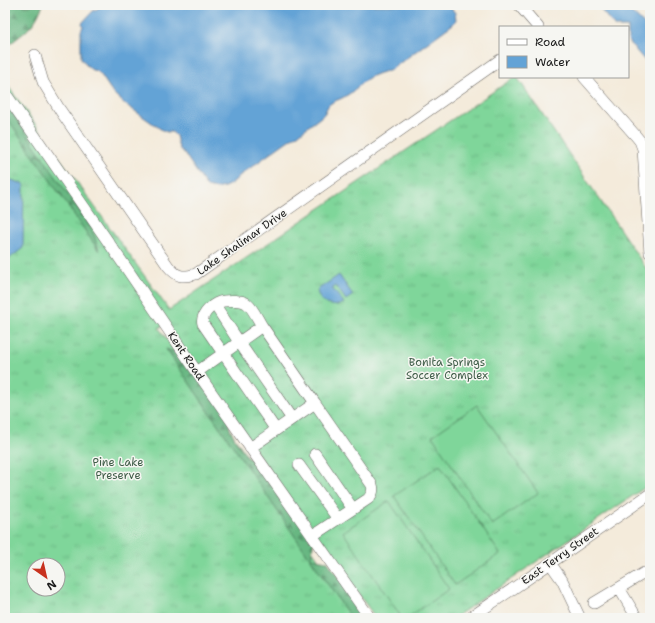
<svg xmlns="http://www.w3.org/2000/svg" width="655" height="623" font-family="'Shantell Sans',sans-serif">
<defs>
<pattern id="grass-tufts" width="24" height="20" patternUnits="userSpaceOnUse"><rect width="24" height="20" fill="#7fd69a"/><path d="M3 7l-1-3M5 7V3M7 7l1-3M15 17l-1-3M17 17v-4M19 17l1-3" fill="none" stroke="#6db784"/></pattern>
<pattern id="forest-firs" width="22" height="20" patternUnits="userSpaceOnUse"><rect width="22" height="20" fill="#67b782"/><path d="M5 1l3.5 6h-7zM16 11l3.5 6h-7z" fill="#54946a"/></pattern>
</defs>
<rect width="100%" height="100%" fill="#f6f6f2"/>
<filter id="ink" filterUnits="userSpaceOnUse"><feTurbulence type="fractalNoise" baseFrequency=".025" numOctaves="2"/><feDisplacementMap in="SourceGraphic" scale="8" xChannelSelector="R" yChannelSelector="G"/><feConvolveMatrix kernelMatrix="1 2 1 2 8 2 1 2 1" color-interpolation-filters="sRGB"/></filter>
<filter id="wash" filterUnits="userSpaceOnUse"><feTurbulence type="fractalNoise" baseFrequency=".012" numOctaves="4" result="noise"/><feDisplacementMap in="SourceGraphic" scale="16" xChannelSelector="R" yChannelSelector="G"/><feGaussianBlur stdDeviation="0.9" result="paint"/><feColorMatrix in="noise" values="0 0 0 0 0 0 0 0 0 0 0 0 0 0 0 0 0 1.4 0 .05"/><feComposite in="paint" operator="in"/></filter>
<g filter="url(#wash)">
<rect width="100%" height="100%" fill="#f4ebdb"/>
<path fill="url(#grass-tufts)" stroke="#4e795b" fill-rule="evenodd" d="M515,77H517L650,274V484L454,618H376L322,545L165,324L159,328L359,618H5V82L169,310ZM34,565H58V589H34Z"/>
<path fill="url(#forest-firs)" stroke="#426a4f" d="M5,5H43C40,11 38,17 34,22C27,33 14,39 5,49Z
M5,102L91,228L95,238L99,251L5,115Z
M166,349L187,356L228,415L230,429L239,446L247,458L258,461L314,539L311,558L327,561L370,618H351Z"/>
<path fill="#7fd69a" stroke="#4e795b" d="M477,405L538,493L492,525L432,436Z
M440,465L500,554L455,585L394,496Z
M389,501L449,589L407,618H402L343,532Z"/>
<path fill="#63a3d6" stroke="#406079" d="M104,5H449L455,13L456,20L453,24L389,71C380,72 370,76 363,82C357,87 352,93 344,97C339,100 332,101 328,106C326,109 326,113 322,116C314,123 305,128 298,135L295,136L286,142L239,176C231,186 220,191 207,187L186,156L179,148L176,136L172,132H167L162,130L125,104L113,93L101,75L97,71L92,70L87,66L81,58V31L83,26L82,23L93,11Z
M597,5H624L650,30V66L638,53L628,40V27H615Z
M5,178L24,184L23,248L5,262Z
M339,275L353,295L346,300L336,286L333,288V291L336,293L344,303C332,309 319,304 317,290Z"/>
</g>
<g filter="url(#ink)">
<g fill="none" stroke-linecap="round" stroke-linejoin="round">
<g stroke="#68645f" stroke-width="12">
<path id="minor" d="M519,5L538,27
M35,55L43,82L60,110L168,266C177,277 182,278 196,274L500,60
M584,77L635,135L640,141L643,149L650,253
M5,93L127,269L197,372L370,618
M215,305L239,342L292,419
M262,326C258,320 252,306 246,303C241,300 230,300 224,301C214,302 200,314 203,324L276,430
M197,372L262,326L315,403L250,448
M315,454L353,509
M299,465L338,519
M312,536L368,499C372,495 374,491 372,485L315,403
M550,563L562,580L580,618
M619,588L637,618
M594,603L644,573
M470,618L539,571L650,494"/>
</g>
<use href="#minor" stroke="#fff" stroke-width="11"/>
</g>
</g>
<g text-anchor="middle" dominant-baseline="central" stroke-width="3" stroke-linejoin="round" paint-order="stroke">
<g font-size="11" fill="#1c1c1c" stroke="#f6f6f2">
<text transform="translate(242 242) rotate(-35)">Lake Shalimar Drive</text>
<text transform="translate(186 356) rotate(56)">Kent Road</text>
<text transform="translate(560 556) rotate(-35)">East Terry Street</text>
</g>
<g font-size="11" fill="#3f5d48" stroke="#f6f6f2">
<text x="447" y="362">Bonita Springs<tspan x="447" dy="13">Soccer Complex</tspan></text>
<text x="118" y="462">Pine Lake<tspan x="118" dy="13">Preserve</tspan></text>
</g>
</g>
<rect width="655" height="623" fill="none" stroke="#f6f6f2" stroke-width="20"/>
<rect x="499" y="26" width="130" height="52" fill="#f6f6f2" stroke="#9f9f9c"/>
<rect x="507" y="39" width="20" height="6" fill="#ffffff" stroke="#9f9f9c"/>
<text x="535" y="46" font-size="12" fill="#1c1c1c">Road</text>
<rect x="507" y="56" width="20" height="12" fill="#63a3d6" stroke="#9f9f9c"/>
<text x="535" y="66" font-size="12" fill="#1c1c1c">Water</text>
<g transform="translate(46 577) rotate(146)"><circle r="19" fill="#f6f6f2" stroke="#9f9f9c"/>
<path d="M0-3L7 15L0 10L-7 15Z" fill="#c8321e"/>
<text y="-6" font-size="11" font-weight="bold" text-anchor="middle" fill="#1c1c1c">N</text>
</g>
</svg>
